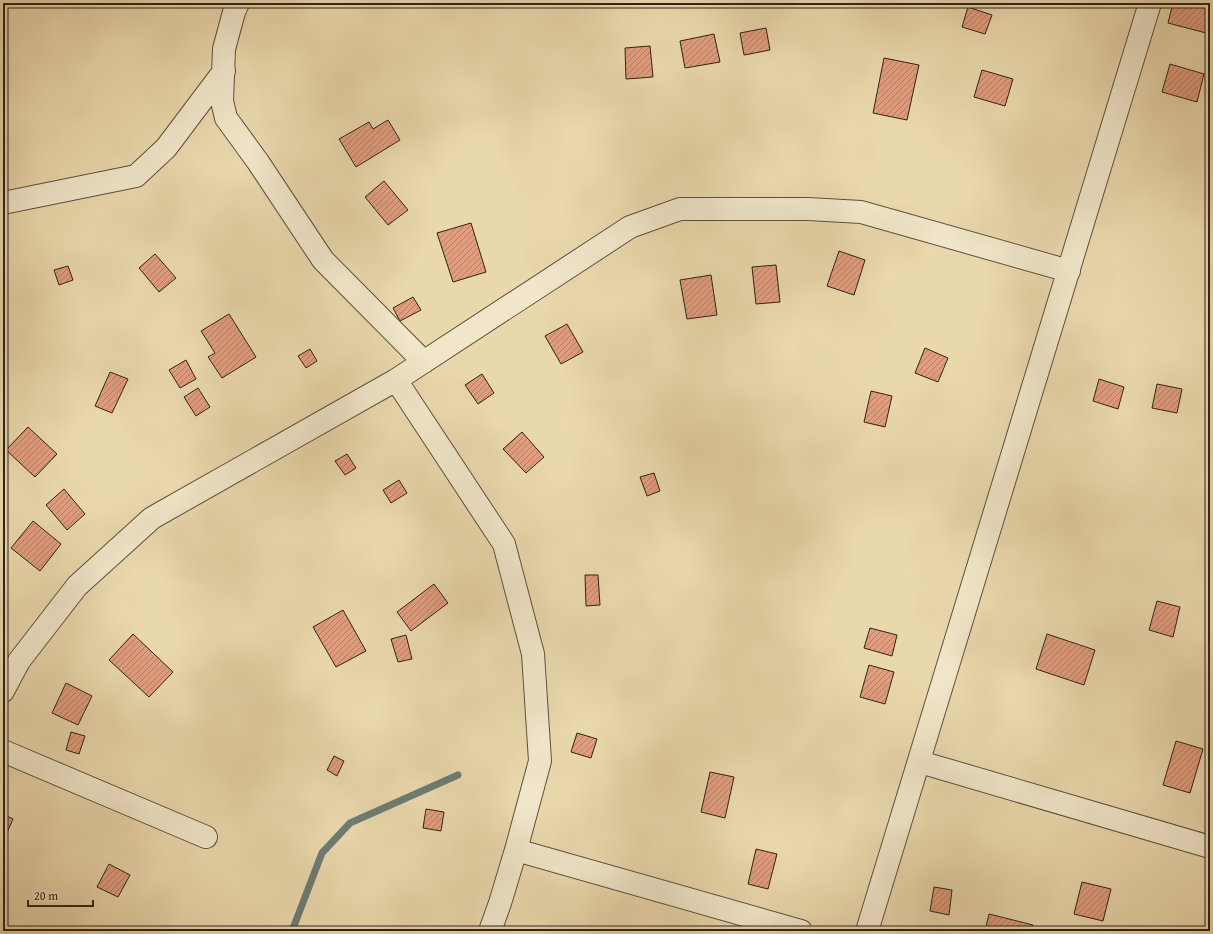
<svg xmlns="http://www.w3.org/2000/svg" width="1213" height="934" font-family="'Gentium Book Plus',serif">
<defs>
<pattern id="building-hatch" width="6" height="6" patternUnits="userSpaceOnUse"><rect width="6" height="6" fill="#e19d7e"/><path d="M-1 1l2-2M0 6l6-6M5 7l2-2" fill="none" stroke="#b78066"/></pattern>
</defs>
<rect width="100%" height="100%" fill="#ead8ad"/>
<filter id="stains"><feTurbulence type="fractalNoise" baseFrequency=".005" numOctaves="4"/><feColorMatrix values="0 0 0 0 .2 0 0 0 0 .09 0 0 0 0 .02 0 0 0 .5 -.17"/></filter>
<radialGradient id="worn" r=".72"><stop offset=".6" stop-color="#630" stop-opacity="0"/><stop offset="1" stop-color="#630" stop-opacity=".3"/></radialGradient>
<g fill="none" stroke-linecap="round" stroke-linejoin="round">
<path stroke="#6f7c76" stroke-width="7" d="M292,931L322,853L350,823L458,775"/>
</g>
<path fill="url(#building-hatch)" stroke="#2e221a" d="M1173,3H1210V34L1168,23Z
M968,7L992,15L985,34L962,27Z
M766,28L770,50L744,55L740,33Z
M714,34L720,62L685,68L680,41Z
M650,46L653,77L626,79L625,48Z
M884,58L919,65L907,120L873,113Z
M1170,64L1204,74L1197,102L1162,92Z
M982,70L1013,79L1005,106L974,97Z
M388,120L400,140L356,167L339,139L369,122L373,129Z
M384,181L408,210L388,225L365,197Z
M471,223L486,272L453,282L437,233Z
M839,251L865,260L854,295L827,286Z
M155,254L176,278L159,292L139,268Z
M776,265L780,302L756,304L752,267Z
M68,266L73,280L59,285L54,270Z
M711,275L717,315L687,319L680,280Z
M413,297L421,310L400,321L393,308Z
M229,314L256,357L222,378L208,357L215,353L201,331Z
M567,324L583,352L561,364L545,336Z
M925,348L948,358L938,382L915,373Z
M310,349L317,361L306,368L298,356Z
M186,360L196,379L180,388L169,370Z
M110,372L128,379L112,413L95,406Z
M482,374L494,393L478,404L465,385Z
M1099,379L1124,387L1118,409L1093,401Z
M1157,384L1182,389L1177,413L1152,408Z
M198,388L210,407L196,416L184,397Z
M871,391L892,396L885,427L864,422Z
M28,427L57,454L35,477L6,450Z
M522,432L544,457L526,473L503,449Z
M347,454L356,468L345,475L335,461Z
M654,473L660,491L647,496L640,477Z
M399,480L407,493L391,503L383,490Z
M64,489L85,514L67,530L46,505Z
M33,521L61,544L40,571L11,548Z
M585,575H598L600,605L586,606Z
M434,584L448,603L411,631L397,612Z
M1157,601L1180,607L1173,637L1149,630Z
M343,610L366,651L336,667L313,627Z
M870,628L897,635L892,656L864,648Z
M133,634L173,672L149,697L109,660Z
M1047,634L1095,650L1084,685L1036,669Z
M406,635L412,659L398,662L391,639Z
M869,665L894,672L885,704L860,697Z
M66,683L92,696L78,725L52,713Z
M71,732L85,736L79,754L66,750Z
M577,733L597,739L591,758L571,752Z
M1176,741L1203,749L1190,793L1163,785Z
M334,756L344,761L337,776L327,770Z
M710,772L734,777L725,818L701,812Z
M426,809L444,812L441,831L423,828Z
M3,814L13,819L3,842Z
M756,849L777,854L768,889L748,884Z
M109,864L130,875L118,897L97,887Z
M1082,882L1111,889L1103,921L1074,914Z
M934,887L952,890L949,915L930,911Z
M989,914L1033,925L1032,931H985Z"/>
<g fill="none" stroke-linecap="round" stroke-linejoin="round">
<g stroke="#5d503f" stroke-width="24">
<path id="minor" d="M238,3L234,12L224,49L222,101L226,118L258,162L323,260L424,362
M3,203L136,176L166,148L224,71
M396,380L504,544L533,654L540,761L516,850L500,903L490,931
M3,691L19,661L77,586L152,518L396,380L630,227L680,209H808L861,212L1069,271
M3,751L206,837
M920,762L1210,847
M516,850L801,931
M867,931L1150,3"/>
</g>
<use href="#minor" stroke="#f1e6ca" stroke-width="22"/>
</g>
<rect width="1213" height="934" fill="none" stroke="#ead8ad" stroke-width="16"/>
<rect x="4" y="4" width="1205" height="926" fill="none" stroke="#2e221a" stroke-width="2"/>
<rect x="8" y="8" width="1197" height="918" fill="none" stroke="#2e221a"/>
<path d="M28 900v6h65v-6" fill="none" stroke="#2e221a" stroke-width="2"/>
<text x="34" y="900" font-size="12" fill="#2e221a" stroke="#f1e6ca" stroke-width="3" paint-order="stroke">20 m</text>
<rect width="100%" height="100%" filter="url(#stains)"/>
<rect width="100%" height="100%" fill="url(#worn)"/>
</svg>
